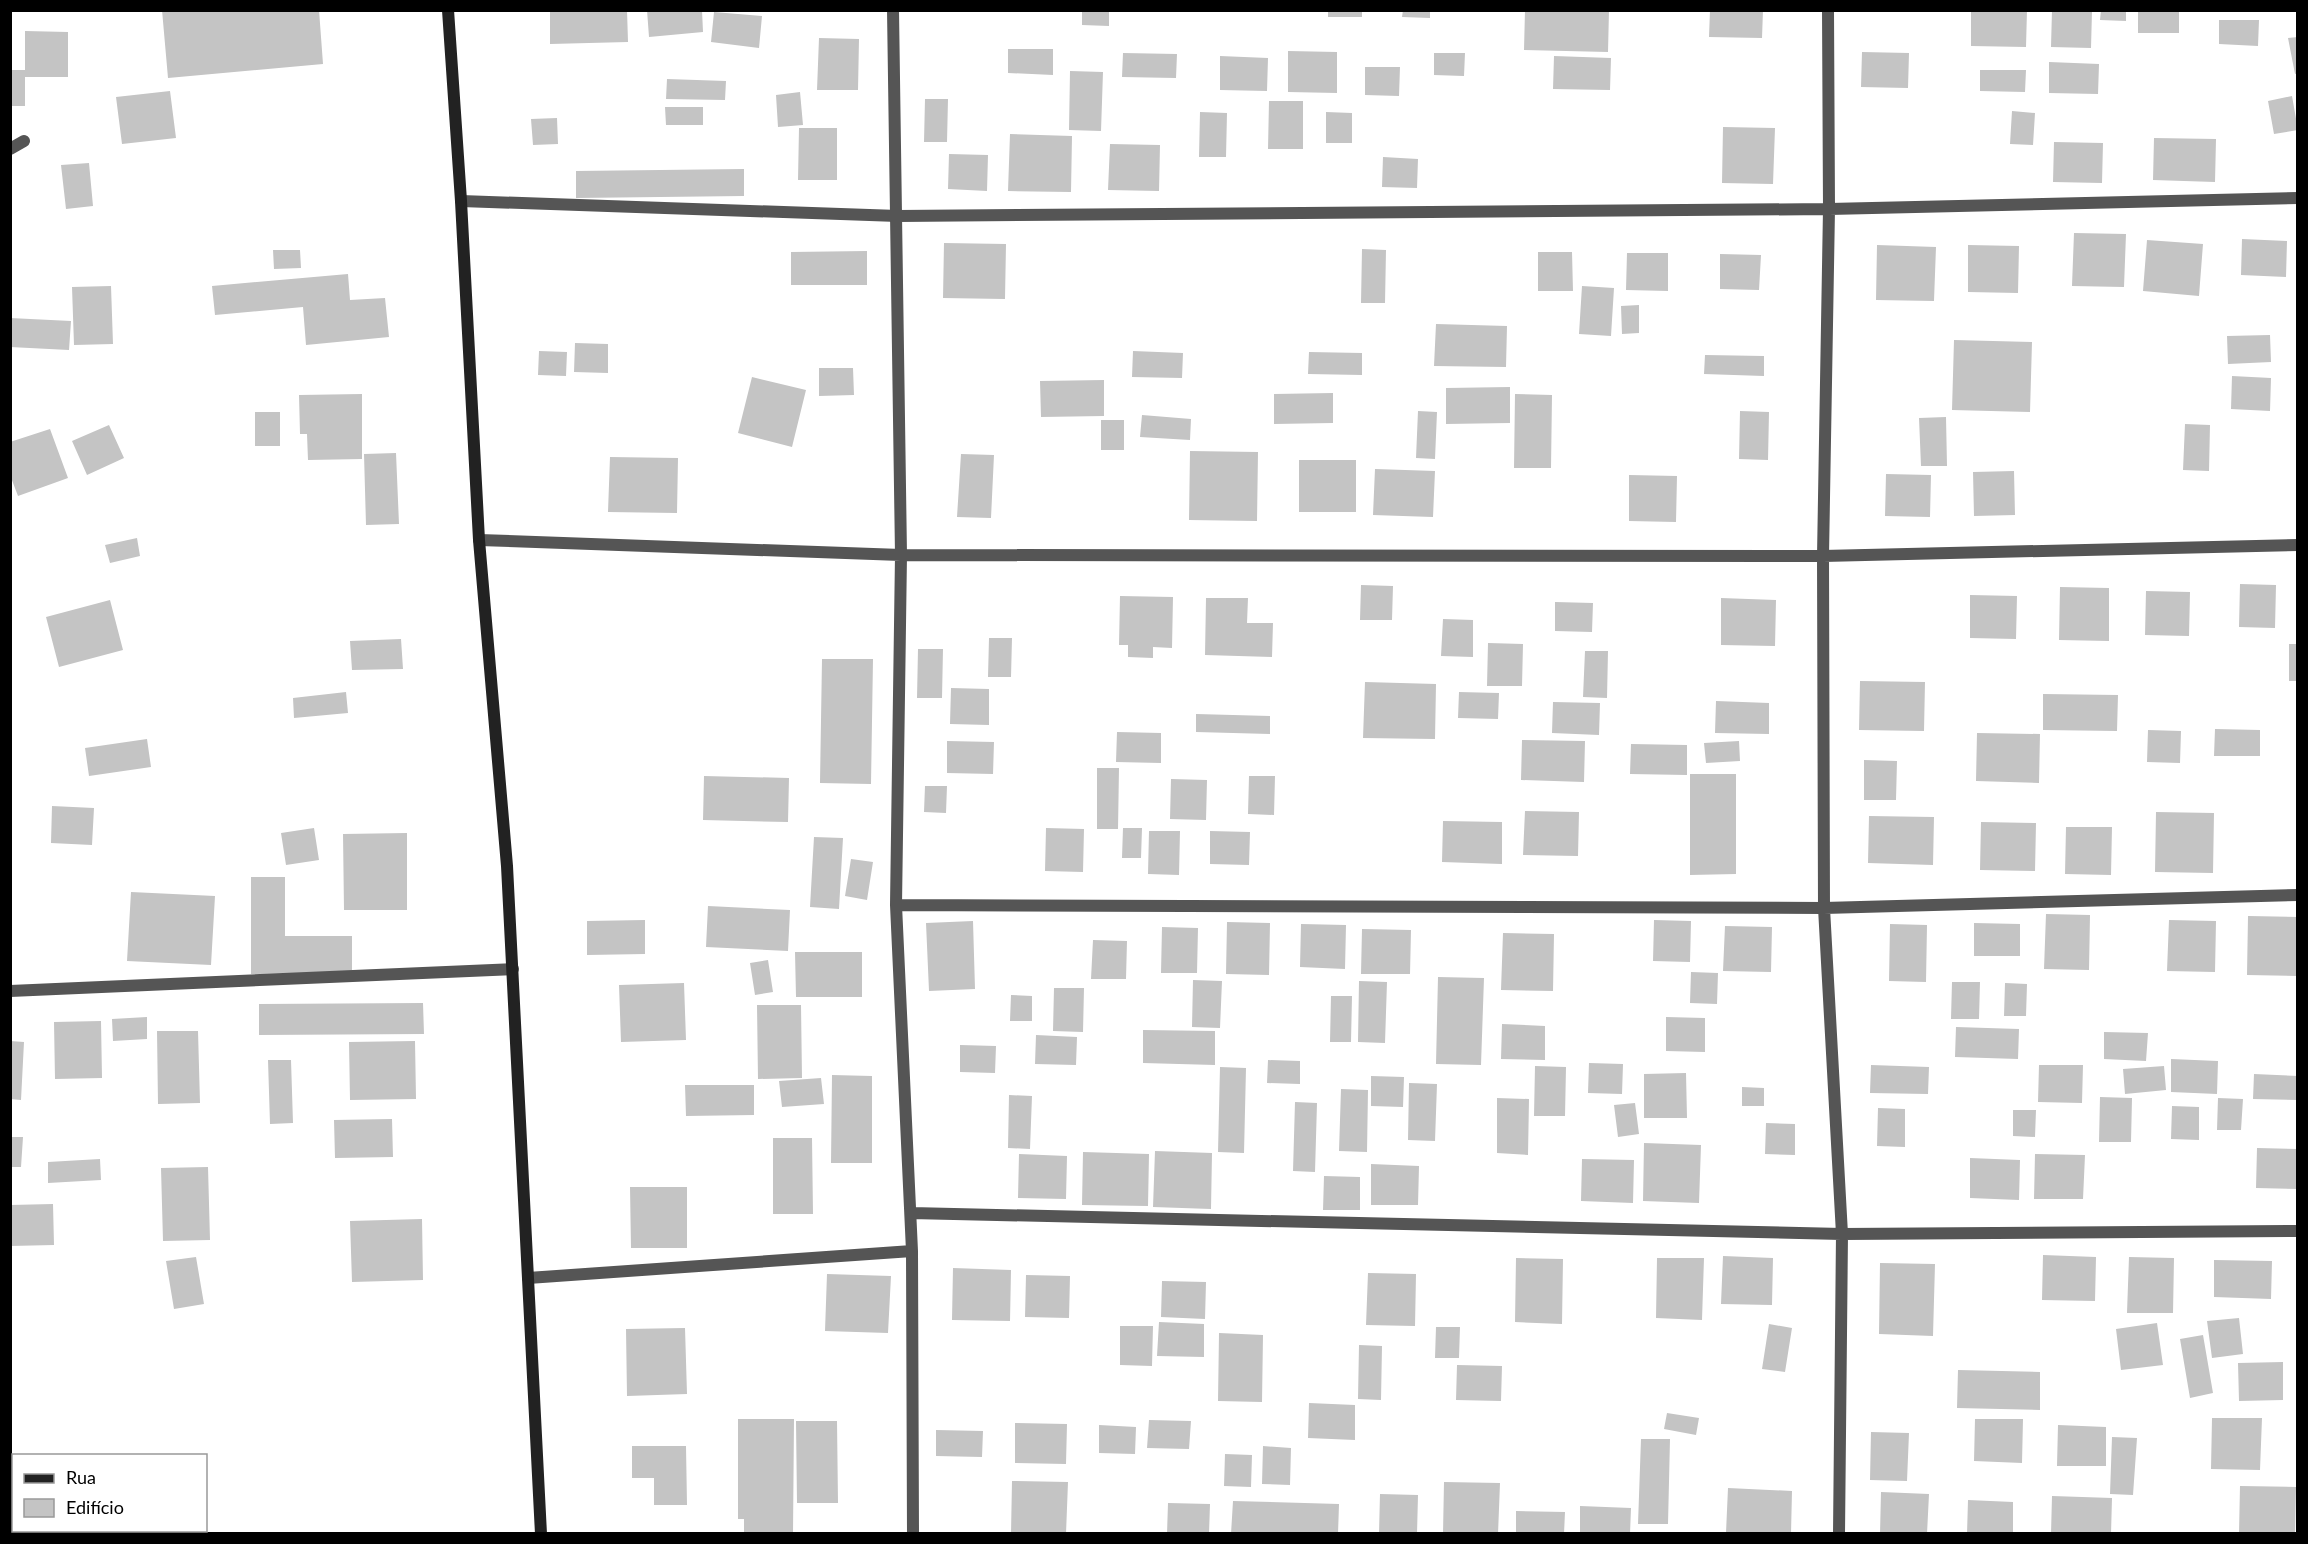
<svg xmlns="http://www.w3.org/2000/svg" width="2308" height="1544" font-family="Lato,sans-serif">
<rect width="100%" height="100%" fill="#fff"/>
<path fill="#c4c4c4" d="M162,10H319L323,64L168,78Z
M550,10H627L628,42L550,44Z
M647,10H702L703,32L649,37Z
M1082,10H1109V26L1082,25Z
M1328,10H1362V17H1328Z
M1403,10H1430V18L1402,17Z
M1525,10H1609L1608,52L1524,50Z
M1710,10H1763L1762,38L1709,37Z
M1971,10H2027L2026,47L1971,46Z
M2052,10L2092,11L2091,48L2051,47Z
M2101,10H2126V21L2100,20Z
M2138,10H2179V33H2138Z
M714,12L762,16L759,48L711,42Z
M2219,20H2259L2258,46L2219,44Z
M25,31L68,32V77H25V106H10V70H25Z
M2298,37V73L2295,74L2288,38Z
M819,38L859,39L858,90H817Z
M1008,49H1053V75L1008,73Z
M1288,51L1337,52V93L1288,92Z
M1862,52L1909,53L1908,88L1861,87Z
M1123,53L1177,54L1176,78L1122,77Z
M1434,53H1465L1464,76L1434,75Z
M1220,56L1268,58L1267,91L1220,90Z
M1554,56L1611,58L1610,90L1553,89Z
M2049,62L2099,64L2098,94L2049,93Z
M1365,67H1400L1399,96L1365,95Z
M1980,70H2026L2025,92L1980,91Z
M1070,71L1103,72L1101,131L1069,130Z
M667,79L726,81L725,100L666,99Z
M170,91L176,138L122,144L116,97Z
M800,92L803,125L778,127L776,95Z
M2292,96L2298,130L2274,134L2268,101Z
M925,99H948L947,142H924Z
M1269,101H1303V149H1268Z
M665,107H703V125H666Z
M2012,111L2035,113L2033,145L2010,144Z
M1200,112L1227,113L1226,157H1199Z
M1326,112L1352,113V143H1326Z
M557,118L558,144L533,145L531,119Z
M1723,127L1775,128L1773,184L1722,183Z
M799,128H837V180H798Z
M1010,134L1072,136L1071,192L1008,191Z
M2154,138L2216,139L2215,182L2153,180Z
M2054,142L2103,143L2102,183L2053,182Z
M1110,144L1160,145L1159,191L1108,190Z
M949,154L988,155L987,191L948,189Z
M1383,157L1418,159L1417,188L1382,187Z
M89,163L93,206L66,209L61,165Z
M744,169V196L576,198V171Z
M2074,233L2126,234L2124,287L2072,286Z
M2242,239L2287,241L2286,277L2241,275Z
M2147,240L2203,244L2199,296L2143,291Z
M944,243L1006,244L1005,299L943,298Z
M1877,245L1936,247L1934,301L1876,300Z
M1968,245L2019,246L2018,293L1968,292Z
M1362,249L1386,250L1385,303H1361Z
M273,250H300L301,268L274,269Z
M867,251V285H791V252Z
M1538,252H1572L1573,291H1538Z
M1627,253H1668V291L1626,290Z
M1720,254L1761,255L1759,290L1720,289Z
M348,274L350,300L385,298L389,337L306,345L303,307L215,315L212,286Z
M111,286L113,344L74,345L72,287Z
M1582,286L1614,288L1611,336L1579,334Z
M1639,305V333L1622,334L1621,306Z
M10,318L71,321L69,350L10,347Z
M1436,324L1507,326L1506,367L1434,366Z
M2270,335L2271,362L2228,364L2227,336Z
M1954,340L2032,342L2030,412L1952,410Z
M575,343L608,344V373L574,372Z
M539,351L567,352L566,376L538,375Z
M1133,351L1183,353L1182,378L1132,377Z
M1309,352L1362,353V375L1308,374Z
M1705,355L1764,356V376L1704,374Z
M819,368H853L854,395L819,396Z
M2232,376L2271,378L2270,411L2231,409Z
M752,377L806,390L792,447L738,433Z
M1104,380V416L1041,417L1040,381Z
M1510,387V423L1446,424V388Z
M1333,393V423L1274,424V394Z
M362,394V459L308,460L307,434H300L299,395Z
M1515,394L1552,395L1551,468H1514Z
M1418,411L1437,412L1435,459L1416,458Z
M1740,411L1769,412L1768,460L1739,459Z
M255,412H280V446H255Z
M1142,415L1191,419L1190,440L1140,437Z
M1946,417L1947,466H1921L1919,418Z
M1101,420H1124V450H1101Z
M2185,424L2210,425L2209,471L2183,470Z
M109,425L124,458L87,475L72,441Z
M50,429L68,478L18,496L10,475V442Z
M1190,451L1258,452L1257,521L1189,520Z
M396,453L399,524L366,525L364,454Z
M961,454L994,455L991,518L957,517Z
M610,457L678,458L677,513L608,512Z
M1299,460H1356V512H1299Z
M1375,469L1435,471L1433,517L1373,515Z
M2014,471L2015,515L1974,516L1973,472Z
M1886,474L1931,475L1930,517L1885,516Z
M1629,475L1677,476L1676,522L1629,521Z
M137,538L140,556L110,563L105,545Z
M2240,584L2276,585L2275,628L2239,627Z
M1361,585L1393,586L1392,620H1360Z
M2060,587L2109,588V641L2059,640Z
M2146,591L2190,592L2189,636L2145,635Z
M1970,595L2017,596L2016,639L1970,638Z
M1120,596L1173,597L1172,648L1153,647V658L1128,657V645H1119Z
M1206,598H1248L1247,623H1273L1272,657L1205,655Z
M1721,598L1776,600L1775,646L1721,645Z
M110,600L123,650L59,667L46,617Z
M1555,602L1593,603L1592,632L1555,631Z
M1443,619L1473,620V657L1441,656Z
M989,638H1012L1011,677H988Z
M401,639L403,669L352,670L350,641Z
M1488,643L1523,644L1522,686H1487Z
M2289,644H2298V681H2289Z
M918,649H943L942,698H917Z
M1585,651H1608L1607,698L1583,697Z
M822,659H873L871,784L820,783Z
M1860,681L1925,682L1924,731L1859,730Z
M1365,682L1436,684L1435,739L1363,738Z
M951,688L989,689V725L950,724Z
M346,692L348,713L294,718L293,698Z
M1459,692L1499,693L1498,719L1458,718Z
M2043,694L2118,695L2117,731L2043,730Z
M1716,701L1769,703V734L1715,733Z
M1553,702L1600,703L1599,735L1552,733Z
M1196,714L1270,716V734L1196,732Z
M2215,729L2260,730V756H2214Z
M2148,730L2181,731L2180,763L2147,762Z
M1117,732L1161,733V763L1116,762Z
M1977,733L2040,734L2039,783L1976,781Z
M147,739L151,767L89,776L85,748Z
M1522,740L1585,741L1584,782L1521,780Z
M947,741L994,742L993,774L947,773Z
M1739,741L1740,761L1706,763L1704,743Z
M1631,744L1687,745V775L1630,774Z
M1864,760L1897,761L1896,800H1864Z
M1097,768H1119L1118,829H1097Z
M1690,774H1736V874L1690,875Z
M704,776L789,778L788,822L703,820Z
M1249,776H1275L1274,815L1248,814Z
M1171,779L1207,780L1206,820L1170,819Z
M925,786H947L946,813L924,812Z
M52,806L94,808L92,845L51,843Z
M1525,811L1579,812L1578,856L1523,855Z
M2156,812L2214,813L2213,873L2155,872Z
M1869,816L1934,817L1933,865L1868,863Z
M1443,821L1502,822V864L1442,862Z
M1981,822L2036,823L2035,871L1980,870Z
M2066,827H2112L2111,875L2065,874Z
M314,828L319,860L286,865L281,833Z
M1046,828L1084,829L1083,872L1045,871Z
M1123,828H1142L1141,858H1122Z
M1149,831H1180L1179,875L1148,874Z
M1210,831L1250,832L1249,865L1210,864Z
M407,833V910H344L343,834Z
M814,837L843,838L839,909L810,907Z
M851,859L873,862L867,900L845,896Z
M251,877H285V936H352V973L251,974Z
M131,892L215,896L211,965L127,961Z
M708,906L790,910L788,951L706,947Z
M2046,914L2090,915L2089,970L2044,969Z
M2248,916L2298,917V976L2247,975Z
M645,920V954L587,955V921Z
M1654,920L1691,921L1690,962L1653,961Z
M2169,920L2216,921L2215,972L2167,971Z
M973,921L975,989L929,991L926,923Z
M1227,922L1270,923L1269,975L1226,974Z
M1974,923L2020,924V956H1974Z
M1301,924L1346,925L1345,969L1300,967Z
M1890,924L1927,925L1926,982L1889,981Z
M1725,926L1772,927L1771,972L1723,971Z
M1162,927L1198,928L1197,973H1161Z
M1362,929L1411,930L1410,974H1361Z
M1503,933L1554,934L1553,991L1501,990Z
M1093,940L1127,941L1126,979H1091Z
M795,952H862V997H796Z
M768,960L773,992L755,995L750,963Z
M1691,972L1718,973L1717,1004L1690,1003Z
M1438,977L1484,978L1481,1065L1436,1064Z
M1193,980L1222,981L1220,1028L1192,1027Z
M1359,981L1387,982L1385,1043L1358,1042Z
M1952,982H1980L1979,1019H1951Z
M684,983L686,1040L621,1042L619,985Z
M2005,983L2027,984L2026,1016H2004Z
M1054,988H1084L1083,1032L1053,1031Z
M1011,995L1032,996V1021H1010Z
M1331,996H1352L1351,1042H1330Z
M423,1003L424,1034L259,1035V1004Z
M757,1005H801L802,1078L758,1079Z
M147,1017V1039L113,1041L112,1019Z
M1666,1017L1705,1018V1052L1666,1051Z
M101,1021L102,1078L55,1079L54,1022Z
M1502,1024L1545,1026V1060L1501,1059Z
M1956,1027L2019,1029L2018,1059L1955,1057Z
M1143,1030L1215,1031V1065L1143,1063Z
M157,1031H198L200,1103L158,1104Z
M2104,1032L2148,1033L2146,1061L2104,1059Z
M1036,1035L1077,1037L1076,1065L1035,1064Z
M10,1041L24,1042L21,1100L10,1099Z
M415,1041L416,1099L350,1100L349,1042Z
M960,1045L996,1046L995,1073L960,1072Z
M2171,1059L2218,1061L2217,1094L2171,1092Z
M268,1060H291L293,1123L270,1124Z
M1268,1060L1300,1061V1084L1267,1083Z
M1589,1063L1623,1064L1622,1094L1588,1093Z
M1871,1065L1929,1067L1928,1094L1870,1093Z
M2039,1065H2083L2082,1103L2038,1102Z
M1535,1066L1566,1067L1565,1116H1534Z
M2164,1066L2166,1090L2125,1094L2123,1069Z
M1220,1067L1246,1068L1244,1153L1218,1152Z
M1686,1073L1687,1118H1644V1074Z
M2254,1074L2298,1076V1100L2253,1099Z
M832,1075L872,1076V1163H831Z
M1371,1076L1404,1077L1403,1107L1371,1106Z
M821,1078L824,1104L782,1107L779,1081Z
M1409,1083L1437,1084L1435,1141L1408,1140Z
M685,1085H754V1115L686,1116Z
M1742,1087L1764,1088V1106H1742Z
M1341,1089L1368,1090L1367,1152L1339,1151Z
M1009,1095L1032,1096L1030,1149L1008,1148Z
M2100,1097L2132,1098L2131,1142H2099Z
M1497,1098L1529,1099L1528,1155L1497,1153Z
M2218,1098L2243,1099L2241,1130H2217Z
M1295,1102L1317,1103L1315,1172L1293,1171Z
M1635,1103L1639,1134L1618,1137L1614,1105Z
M2172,1106L2199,1107V1140L2171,1139Z
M1878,1108L1905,1109V1147L1877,1146Z
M2013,1110H2036L2035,1137L2013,1136Z
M392,1119L393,1157L335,1158L334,1120Z
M1766,1123L1795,1124V1155L1765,1154Z
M10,1137H23L21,1167H10Z
M773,1138H812L813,1214H773Z
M1644,1143L1701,1145L1699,1203L1643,1201Z
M2257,1148L2298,1149V1189L2256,1188Z
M1155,1151L1212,1153L1211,1209L1153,1207Z
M1083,1152L1149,1154L1148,1206L1082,1205Z
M1019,1154L1067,1156L1066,1199L1018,1198Z
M2035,1154L2085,1155L2083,1199H2034Z
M1970,1158L2020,1160L2019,1200L1970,1198Z
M100,1159L101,1180L48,1183V1162Z
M1582,1159L1634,1160L1633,1203L1581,1201Z
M1371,1164L1419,1166L1418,1205H1371Z
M208,1167L210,1240L163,1241L161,1168Z
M1324,1176L1360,1177V1210H1323Z
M630,1187H687V1248H631Z
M53,1204L54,1245L10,1246V1205Z
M422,1219L423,1280L352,1282L350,1221Z
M2043,1255L2096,1257L2095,1301L2042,1300Z
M1723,1256L1773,1258L1772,1305L1721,1304Z
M196,1257L204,1304L174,1309L166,1261Z
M2129,1257L2174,1258L2173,1313H2127Z
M1516,1258L1563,1259L1562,1324L1515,1322Z
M1657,1258H1704L1702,1320L1656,1318Z
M2214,1260L2272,1261L2271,1299L2214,1297Z
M1880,1263L1935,1264L1933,1336L1879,1334Z
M953,1268L1011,1270L1010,1321L952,1320Z
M1368,1273L1416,1274L1415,1326L1366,1325Z
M827,1274L891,1276L888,1333L825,1331Z
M1026,1275L1070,1276L1069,1318L1025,1317Z
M1162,1281L1206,1282L1205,1319L1161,1317Z
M2239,1318L2243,1354L2212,1358L2207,1321Z
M1159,1322L1204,1324V1357L1157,1356Z
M2157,1323L2163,1365L2121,1370L2116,1329Z
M1769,1324L1792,1328L1785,1372L1762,1369Z
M1120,1326H1153L1152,1366L1120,1365Z
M1436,1327H1460L1459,1358H1435Z
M685,1328L687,1394L627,1396L626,1329Z
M1219,1333L1263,1335L1262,1402L1218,1401Z
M2203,1335L2213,1393L2190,1398L2180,1339Z
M1359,1345L1382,1346L1381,1400L1358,1399Z
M2283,1362V1400L2239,1401L2238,1363Z
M1457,1365L1502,1366L1501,1401L1456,1400Z
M1958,1370L2040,1372V1410L1957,1408Z
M1309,1403L1355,1405V1440L1308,1438Z
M1667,1413L1699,1418L1696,1435L1664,1429Z
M2212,1418H2262L2260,1470L2211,1469Z
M738,1419H794L793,1534H744V1519H738Z
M1975,1419H2023L2022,1463L1974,1461Z
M1149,1420L1191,1421L1189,1449L1147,1448Z
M796,1421H837L838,1503H797Z
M1015,1423L1067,1424L1066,1464L1015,1463Z
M1099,1425L1136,1427L1135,1454L1099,1453Z
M2058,1425L2106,1427V1466H2057Z
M936,1430L983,1431L982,1457L936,1456Z
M1871,1432L1909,1433L1907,1481L1870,1480Z
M2112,1437L2137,1438L2133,1495L2110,1494Z
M1641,1439H1670L1668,1524H1638Z
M632,1446H686L687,1505H654V1478H632Z
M1263,1446L1291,1448L1290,1485L1262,1484Z
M1225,1454L1252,1455L1251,1487L1224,1486Z
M10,1477H14V1530H70V1534H10Z
M1012,1481L1068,1482L1066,1534H1011Z
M1444,1482L1500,1483L1498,1534H1443Z
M2240,1486L2296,1487L2295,1534H2239Z
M1728,1488L1792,1491L1791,1534L1726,1533Z
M1881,1492L1929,1494L1927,1534H1880Z
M1380,1494L1418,1495L1417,1534H1379Z
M2052,1496L2112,1498L2111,1534H2051Z
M1968,1500L2013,1502V1534H1967Z
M1233,1501L1339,1504L1338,1534H1231Z
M1168,1503L1210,1504L1209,1534H1167Z
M1580,1506L1631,1508L1630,1534H1580Z
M1516,1511L1565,1512L1564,1534H1516Z"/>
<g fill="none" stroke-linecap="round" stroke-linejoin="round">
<path stroke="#555" stroke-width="12" d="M893,10L901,555L896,905L912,1251L913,1534
M1828,10L1829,209L1823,556L1824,908L1842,1234L1839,1534
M10,149L24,141
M461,201L898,216L1829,209L2298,198
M479,540L901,555L1823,556L2298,545
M896,905L1824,908L2298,895
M10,991L513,969
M911,1213L1842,1234L2298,1231
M528,1278L912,1251"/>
<path stroke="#222" stroke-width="12" d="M448,10L461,201L479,540L507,866L541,1534"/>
</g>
<rect width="2308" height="1544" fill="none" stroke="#000000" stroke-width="24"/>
<rect x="12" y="1454" width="195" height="78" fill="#ffffff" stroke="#999999" stroke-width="1.5"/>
<rect x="24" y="1474" width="30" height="9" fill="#222222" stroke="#999999" stroke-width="1.5"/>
<text x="66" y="1484" font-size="18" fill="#000000">Rua</text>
<rect x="24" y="1499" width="30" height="18" fill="#c4c4c4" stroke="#999999" stroke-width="1.5"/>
<text x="66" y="1514" font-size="18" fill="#000000">Edifício</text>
</svg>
